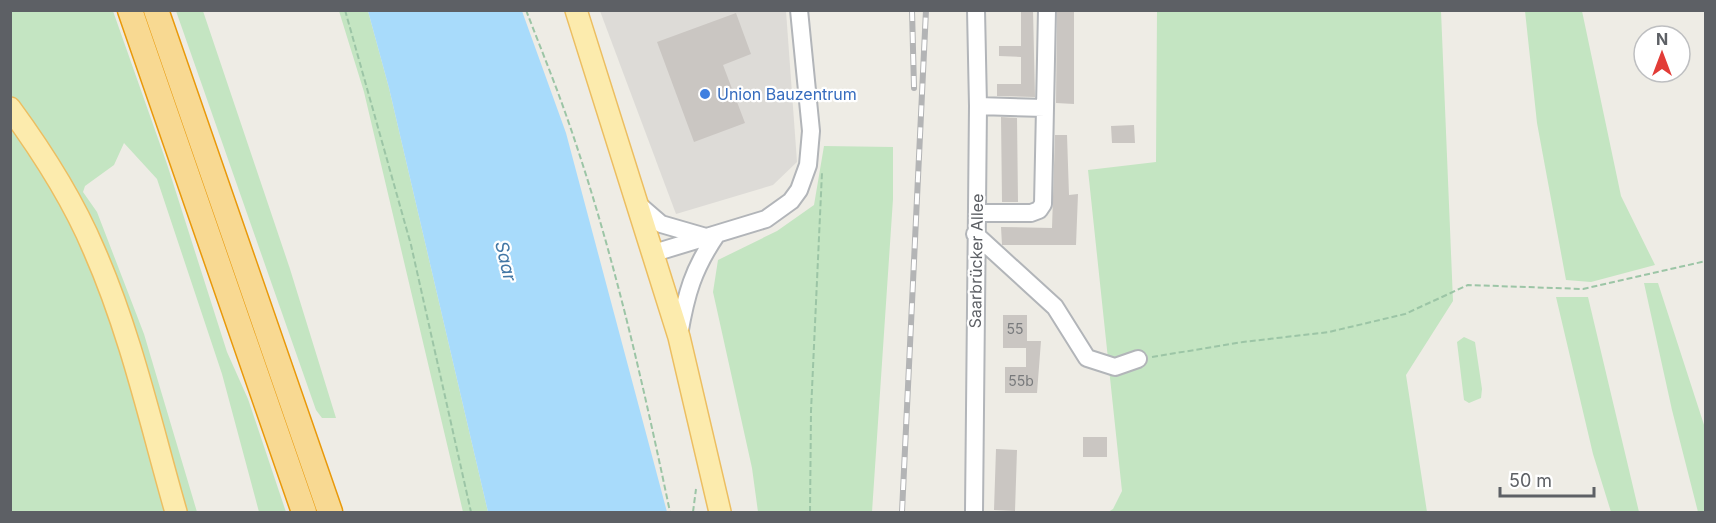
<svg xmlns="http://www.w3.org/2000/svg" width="1716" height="523" font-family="Inter,sans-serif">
<rect width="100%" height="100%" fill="#eeece5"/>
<path fill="#dddbd7" d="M600,11H786L797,162L773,185L676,214Z"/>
<path fill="#c4e5c2" d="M10,11H113L167,164L227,352L248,399L286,512H259L222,374L157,179L124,143L114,165L85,186L83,192L97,212L144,334L197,512H11Z
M176,11H203L290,269L336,418H322L316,410Z
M339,11H368L389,88L488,512H463L364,92Z
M1157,11H1441L1453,301L1406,375L1427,512H1108L1113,509L1122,491L1088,170L1156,162Z
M1525,11H1582L1621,196L1655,265L1591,282L1566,280L1537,123Z
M824,146L893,147V199L872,512H758L752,468L713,292L718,260L777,231L814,205Z
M1644,283H1658L1705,428V512H1698L1672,410Z
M1556,297H1588L1639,512H1611L1593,454Z
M1464,337L1475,342L1482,389L1481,398L1469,403L1464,400L1457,342Z"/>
<path fill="#a8dbfb" d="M368,11H522L566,133L667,512H488L389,88Z"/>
<path fill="#cac6c2" d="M1021,10H1033L1035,97L997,96V84H1021V57L999,56V46H1021Z
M1057,10H1074V104L1056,103Z
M736,13L751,54L723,65L745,123L694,142L657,42Z
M1001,117L1017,118L1018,202H1002Z
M1134,125L1135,143H1112L1111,126Z
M1055,135H1067L1069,195L1078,194L1076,245H1002L1001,227L1052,228Z
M1003,315H1027V341H1041L1037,393H1005V367H1026V348H1003Z
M1083,437H1107V457H1083Z
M996,449L1017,450L1015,511L994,510Z"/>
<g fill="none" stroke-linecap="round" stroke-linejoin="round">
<g stroke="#b2b5b9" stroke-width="20">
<path id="minor" d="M978,106L1045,108L1047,10
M639,205L661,224L706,237
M977,213H1031L1039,210L1043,204L1045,108
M975,234L1055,307L1087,358L1115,367L1138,359
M654,253L766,219L791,201L799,190L808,165L811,131L799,10
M679,335C686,294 693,269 717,234
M974,512L978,106L976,10"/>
</g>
<g stroke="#ecbe61" stroke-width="24">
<path id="major" d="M576,10L679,337L720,512
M10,108C43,153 73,200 94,250C131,334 151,425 176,512"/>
</g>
<g stroke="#e9990a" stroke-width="27">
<path id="highway" d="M130,10L304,512
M156,10L330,512"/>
</g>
<path stroke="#9cc5a6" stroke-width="2" stroke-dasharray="6 3" stroke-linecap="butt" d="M345,10L411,245L471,512
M526,10C539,44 553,78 565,112C611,242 642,378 670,512
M1152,357L1243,342L1329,332L1405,314L1468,285L1583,289L1706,261
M693,512L696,489
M810,512L811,411L822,172"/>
<use href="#minor" stroke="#fff" stroke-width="16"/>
<use href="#major" stroke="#fcebad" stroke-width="21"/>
<use href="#highway" stroke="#f8d992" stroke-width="24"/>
<g stroke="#b3b4b5" stroke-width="6">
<path id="rail" d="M912,10L914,88
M902,512L926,10"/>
</g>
<use href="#rail" stroke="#fff" stroke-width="4" stroke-dasharray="11" stroke-linecap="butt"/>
</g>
<circle fill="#3f7fe0" stroke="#fff" stroke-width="2" cx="705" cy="94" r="6"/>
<g text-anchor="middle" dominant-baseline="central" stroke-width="4.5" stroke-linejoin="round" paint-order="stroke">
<g font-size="14" fill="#787a7c">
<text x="1015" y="328">55</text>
<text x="1021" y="380">55b</text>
</g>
<g font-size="16" fill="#366cbe" stroke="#fff" text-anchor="start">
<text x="717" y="94">Union Bauzentrum</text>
</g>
<g font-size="16" fill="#5d6065" stroke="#fff">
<text transform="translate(976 261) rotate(-89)">Saarbrücker Allee</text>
</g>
<g font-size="18" font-style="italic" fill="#4277a5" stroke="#fff">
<text transform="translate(506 261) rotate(77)">Saar</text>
</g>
</g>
<rect width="1716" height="523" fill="none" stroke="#5d6065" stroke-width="24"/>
<g transform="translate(1662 54)"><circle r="28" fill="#ffffff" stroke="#bebfc1" stroke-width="1.5"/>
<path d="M0-4.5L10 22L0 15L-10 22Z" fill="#e23c37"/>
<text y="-9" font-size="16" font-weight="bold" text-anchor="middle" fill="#5d6065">N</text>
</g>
<path d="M1500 487v9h94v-9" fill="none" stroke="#5d6065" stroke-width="3"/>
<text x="1509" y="487" font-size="18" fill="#5d6065" stroke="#ffffff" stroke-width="4.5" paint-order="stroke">50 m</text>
</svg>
